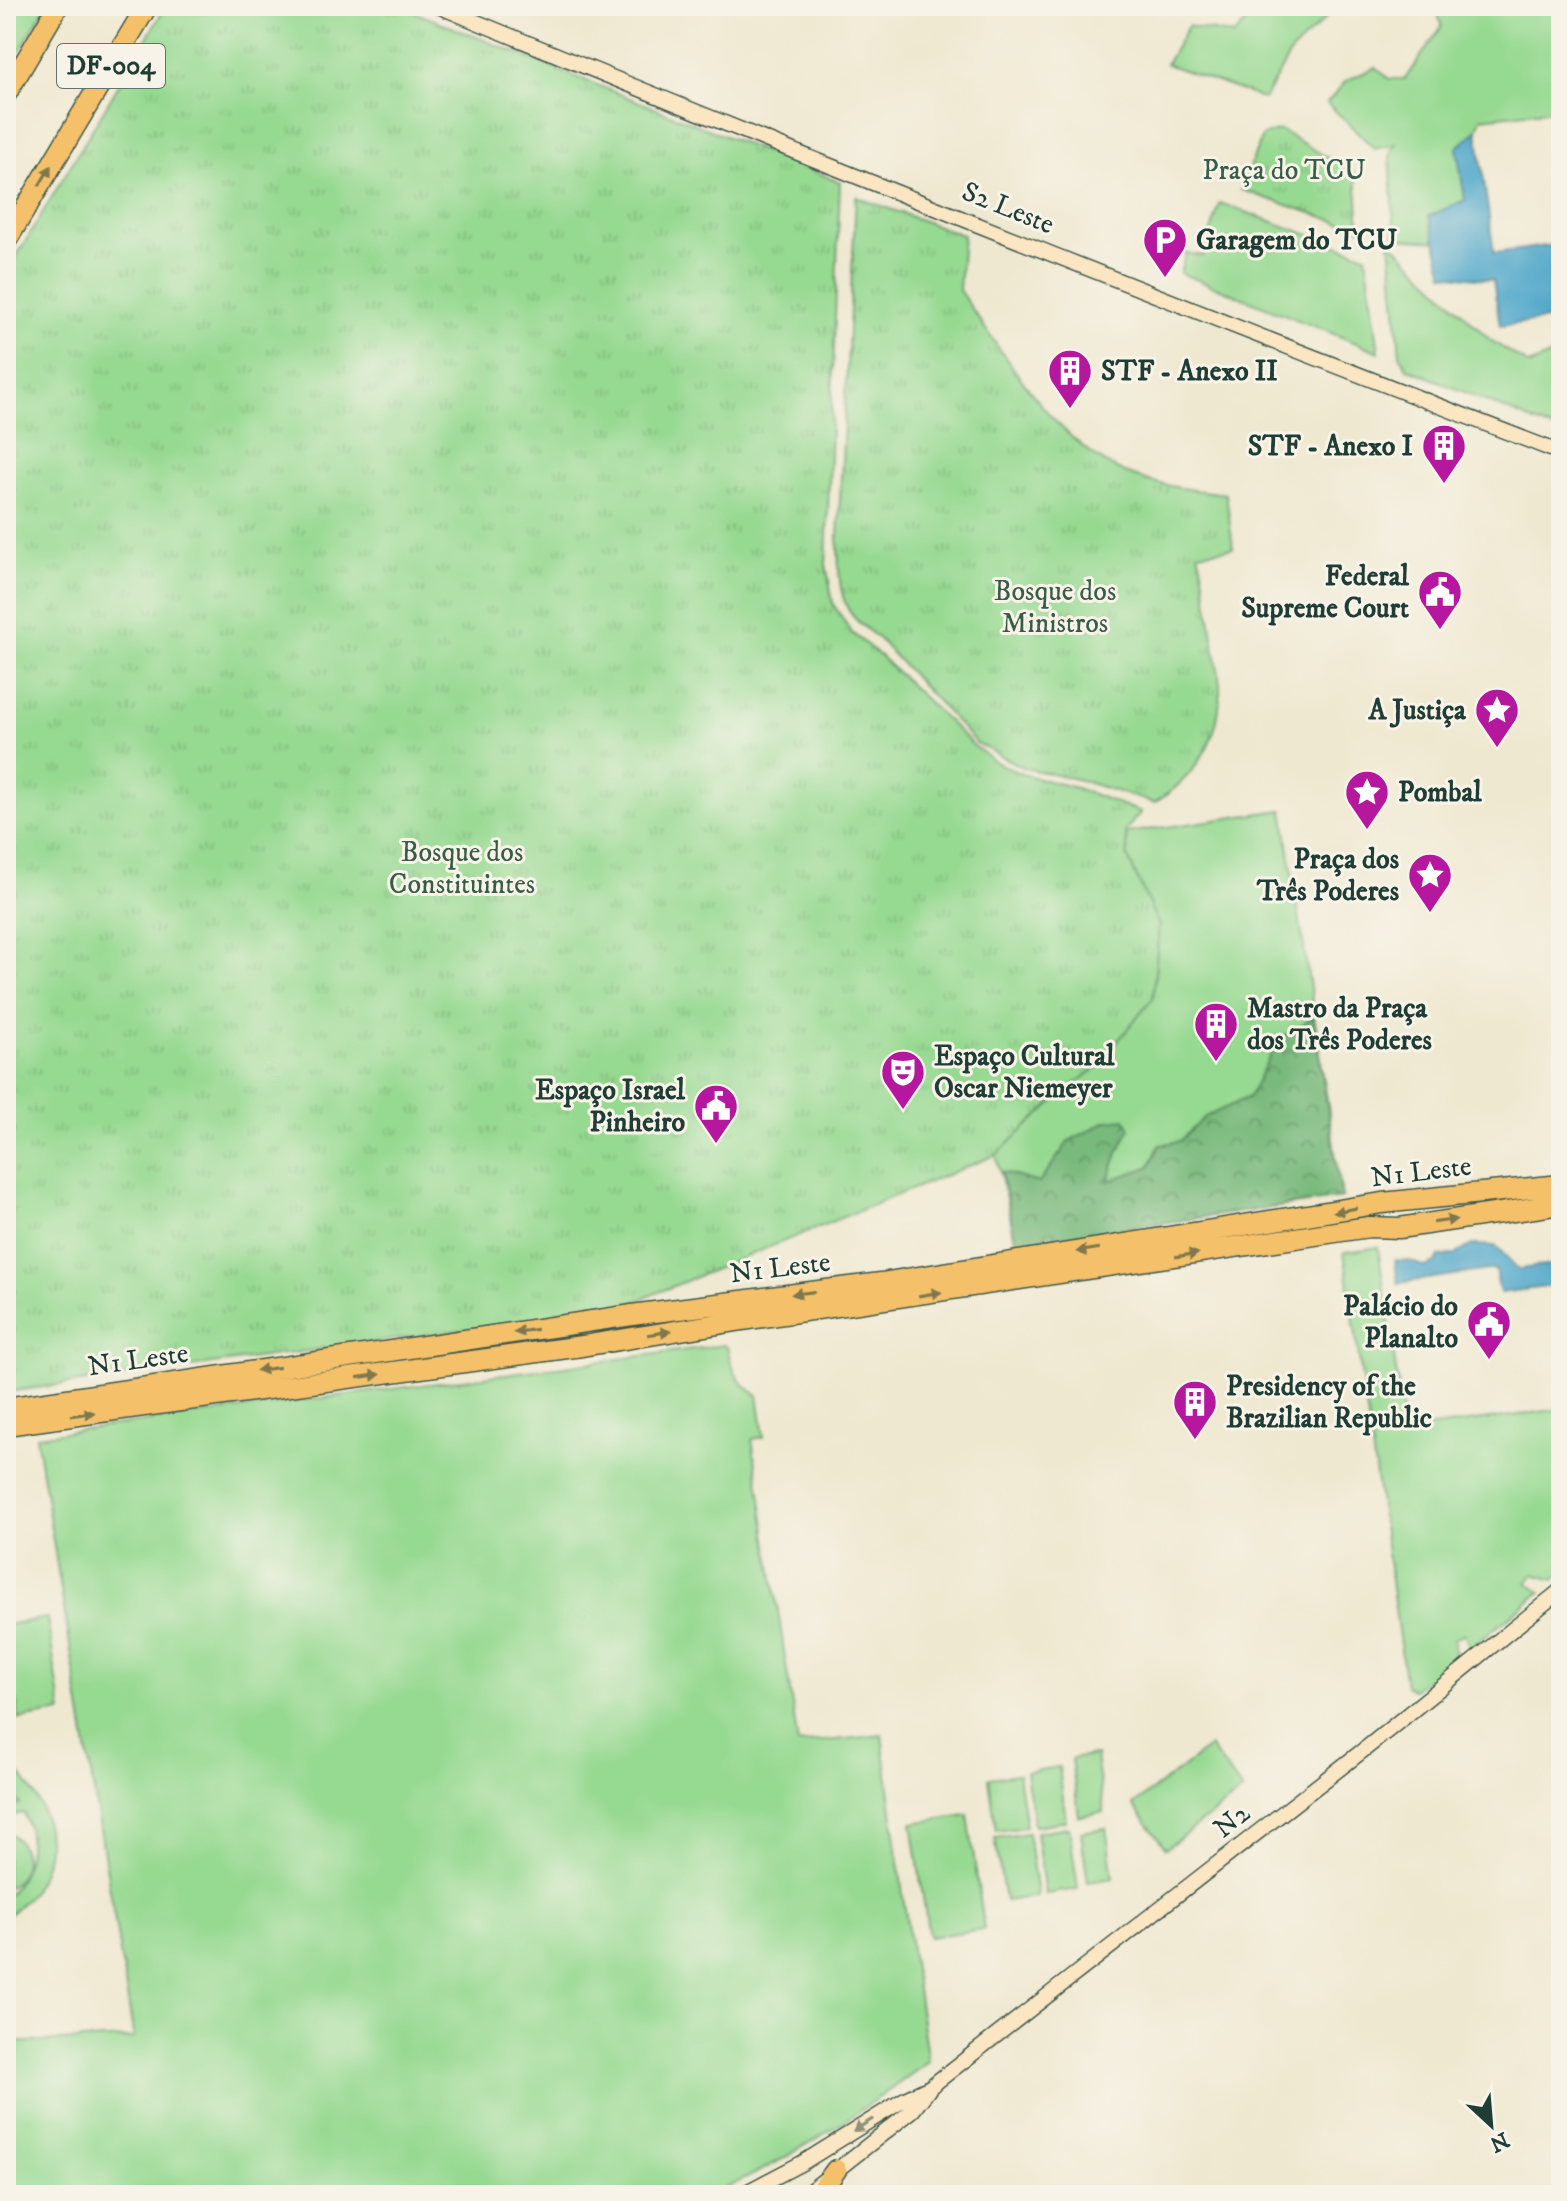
<svg xmlns="http://www.w3.org/2000/svg" width="1567" height="2201" font-family="'IM FELL DW Pica',serif">
<defs>
<pattern id="forest-crowns" width="20" height="18" patternUnits="userSpaceOnUse" patternTransform="scale(2)"><rect width="20" height="18" fill="#78b97b"/><path d="M2 6a3 3 0 1 1 6 0M12 15a3 3 0 1 1 6 0" fill="none" stroke="#629866"/></pattern>
<pattern id="park-tufts" width="24" height="20" patternUnits="userSpaceOnUse" patternTransform="scale(2)"><rect width="24" height="20" fill="#96d991"/><path d="M3 7l-1-3M5 7V3M7 7l1-3M15 17l-1-3M17 17v-4M19 17l1-3" fill="none" stroke="#81bb7e"/></pattern>
</defs>
<rect width="100%" height="100%" fill="#f7f3e8"/>
<filter id="ink" filterUnits="userSpaceOnUse"><feTurbulence type="fractalNoise" baseFrequency=".0125" numOctaves="2"/><feDisplacementMap in="SourceGraphic" scale="16" xChannelSelector="R" yChannelSelector="G"/><feConvolveMatrix kernelMatrix="1 2 1 2 8 2 1 2 1" color-interpolation-filters="sRGB"/></filter>
<filter id="wash" filterUnits="userSpaceOnUse"><feTurbulence type="fractalNoise" baseFrequency=".006" numOctaves="4" result="noise"/><feDisplacementMap in="SourceGraphic" scale="32" xChannelSelector="R" yChannelSelector="G"/><feGaussianBlur stdDeviation="1.8" result="paint"/><feColorMatrix in="noise" values="0 0 0 0 0 0 0 0 0 0 0 0 0 0 0 0 0 1.4 0 .05"/><feComposite in="paint" operator="in"/></filter>
<g filter="url(#wash)">
<rect width="100%" height="100%" fill="#efe8d0"/>
<path fill="#96d991" stroke="#5a8b62" stroke-width="2" d="M6,6H46L6,74Z
M1263,6H1343L1333,11L1291,52L1264,99L1166,64L1188,26L1234,35Z
M1435,6H1561V109L1481,118L1477,130L1457,148L1465,200L1429,216L1435,241L1395,238L1390,152L1396,144L1375,149L1327,103L1346,81L1376,67L1389,79H1405L1442,26Z
M1220,203L1366,255L1379,352L1180,273L1186,253L1203,256Z
M1390,241L1489,339L1529,365L1561,351V433L1407,368L1400,355Z
M1283,810L1342,1198L1016,1243L996,1155L1063,1093L1095,1069L1153,998L1159,926L1128,858L1126,833Z
M1378,1247L1405,1431L1561,1409V1574L1554,1580L1534,1574L1527,1583L1541,1592L1470,1648L1464,1633L1454,1639V1661L1413,1690L1406,1686L1344,1252Z
M724,1345L727,1347C732,1370 737,1384 758,1395L764,1437L752,1439L798,1744L882,1735L904,1903L928,2062C859,2113 789,2161 710,2195L6,2194V2043L134,2038L36,1436Z
M47,1618L62,1712L19,1719L6,1638V1625Z
M1210,1747L1243,1791L1166,1848L1133,1805Z
M1096,1755L1104,1812L1079,1816L1071,1759Z
M6,1760C58,1806 66,1873 6,1917V1896C29,1875 35,1842 24,1813L6,1816V1807L20,1804L6,1783Z
M1059,1767L1066,1821L1034,1826L1026,1772Z
M1018,1774L1026,1827L996,1831L989,1778Z
M968,1815L984,1929L929,1937L912,1823Z
M1069,1827L1078,1889L1045,1894L1036,1832Z
M1106,1828L1113,1878L1088,1882L1081,1832Z
M6,1831C30,1844 32,1875 6,1888Z
M1028,1833L1037,1896L1005,1901L995,1838Z"/>
<path fill="url(#forest-crowns)" stroke="#4c7b58" stroke-width="2" d="M1313,1018L1342,1198L1016,1243L1001,1172L1039,1183L1069,1141L1107,1121L1125,1119L1130,1128L1118,1153L1108,1181L1149,1167L1160,1145L1180,1141L1205,1117L1249,1097L1278,1040Z"/>
<path fill="url(#park-tufts)" stroke="#5a8b62" stroke-width="2" d="M166,6H399L840,182L826,564L833,604L852,633L879,655L975,747L996,762L1022,774L1076,788L1141,812L1125,831L1128,858L1159,926L1153,998L1095,1069L1063,1093L996,1155L617,1309L6,1392V274Z
M1280,130L1356,174L1360,229L1241,190L1262,136Z
M856,197L963,235L959,290C1001,350 1054,442 1123,472C1156,486 1191,490 1226,494L1233,548L1198,553C1206,581 1209,609 1213,638C1215,654 1219,670 1220,686C1222,737 1196,777 1154,803L1076,779L1024,768L976,743L879,639C868,630 854,621 847,607C837,587 839,558 838,537Z"/>
<path fill="#4ca5c9" stroke="#36717e" stroke-width="2" d="M1477,130L1494,253L1561,244V318L1500,326L1493,280L1444,274L1429,216L1465,200L1457,148Z
M1472,1245L1496,1246L1518,1269L1561,1264V1285L1500,1293L1495,1269L1398,1283L1395,1260L1410,1261L1425,1267L1435,1263L1439,1257L1456,1254Z"/>
</g>
<g filter="url(#ink)">
<g fill="none" stroke-linecap="round" stroke-linejoin="round">
<g stroke="#3e574b" stroke-width="17">
<path id="secondary" d="M438,6C810,160 1185,308 1561,453
M741,2195L802,2163L905,2099L930,2087L1370,1745L1561,1590
M805,2195L913,2110L929,2089"/>
</g>
<g stroke="#3e574b" stroke-width="23">
<path id="highway" d="M6,94L58,6
M6,241L147,6
M6,1408L639,1314L881,1283L1382,1203L1561,1185
M6,1425L582,1346L737,1321L1369,1227L1399,1228L1561,1204
M818,2195L836,2170"/>
</g>
<use href="#secondary" stroke="#fbe6c4" stroke-width="14"/>
<use href="#highway" stroke="#f4c16b" stroke-width="20"/>
</g>
<defs><path id="oneway-solid" d="M-6-.8H1V-3.2L6.5 0L1 3.2V.8H-6Z" transform="scale(2)"/></defs>
<g fill="#7f784d">
<use href="#oneway-solid" transform="translate(45 176) rotate(-59)"/>
<use href="#oneway-solid" transform="translate(1345 1210) rotate(171)"/>
<use href="#oneway-solid" transform="translate(1445 1221) rotate(-8)"/>
<use href="#oneway-solid" transform="translate(1088 1250) rotate(171)"/>
<use href="#oneway-solid" transform="translate(1187 1255) rotate(-9)"/>
<use href="#oneway-solid" transform="translate(803 1293) rotate(173)"/>
<use href="#oneway-solid" transform="translate(930 1294) rotate(-9)"/>
<use href="#oneway-solid" transform="translate(525 1331) rotate(172)"/>
<use href="#oneway-solid" transform="translate(659 1333) rotate(-9)"/>
<use href="#oneway-solid" transform="translate(268 1369) rotate(172)"/>
<use href="#oneway-solid" transform="translate(369 1376) rotate(-8)"/>
<use href="#oneway-solid" transform="translate(83 1414) rotate(-8)"/>
</g>
<use fill="#8d927c" href="#oneway-solid" transform="translate(863 2125) rotate(148)"/>
</g>
<defs>
<g id="parking-pin" transform="scale(2.3)"><path d="M0 17L-7.5 6A9.5 9.5 0 1 1 7.5 6Z" fill="#b5179e" stroke="#f7f3e8"/><path d="M-3.5-5.5H1a3.5 3.5 0 0 1 0 7H-1V5.5H-3.5ZM-1-3.4V-.6H.8a1.4 1.4 0 0 0 0-2.8Z" fill="#fff"/></g>
<g id="building-pin" transform="scale(2.3)"><path d="M0 17L-7.5 6A9.5 9.5 0 1 1 7.5 6Z" fill="#b5179e" stroke="#f7f3e8"/><path d="M-4-6H4V6H1V3H-1V6H-4ZM-2.5-4.3h1.7v1.8h-1.7ZM.8-4.3h1.7v1.8H.8ZM-2.5-1h1.7V.8h-1.7ZM.8-1h1.7V.8H.8Z" fill="#fff"/></g>
<g id="civic-pin" transform="scale(2.3)"><path d="M0 17L-7.5 6A9.5 9.5 0 1 1 7.5 6Z" fill="#b5179e" stroke="#f7f3e8"/><path d="M-.6-6.5H3V-4.5H.6V-3L4-1V1h2V6H-6V1h2V-1L-.6-3ZM-1.2 2.5V6h2.4V2.5Z" fill="#fff"/></g>
<g id="sight-pin" transform="scale(2.3)"><path d="M0 17L-7.5 6A9.5 9.5 0 1 1 7.5 6Z" fill="#b5179e" stroke="#f7f3e8"/><path d="M0-6L1.8-2.2L6-1.7L2.9 1.2L3.7 5.4L0 3.3L-3.7 5.4L-2.9 1.2L-6-1.7L-1.8-2.2Z" fill="#fff"/></g>
<g id="theatre-pin" transform="scale(2.3)"><path d="M0 17L-7.5 6A9.5 9.5 0 1 1 7.5 6Z" fill="#b5179e" stroke="#f7f3e8"/><path d="M-5-5.5Q0-4 5-5.5V0Q5 5 0 6Q-5 5-5 0ZM-3.3-2.5H-1v1.5H-3.3ZM1-2.5H3.3v1.5H1ZM-2.8 1Q0 5.5 2.8 1Z" fill="#fff"/></g>
</defs>
<g fill-rule="evenodd">
<use href="#parking-pin" x="1165" y="240"/>
<use href="#building-pin" x="1070" y="371"/>
<use href="#building-pin" x="1444" y="446"/>
<use href="#civic-pin" x="1440" y="592"/>
<use href="#sight-pin" x="1497" y="710"/>
<use href="#sight-pin" x="1367" y="792"/>
<use href="#sight-pin" x="1430" y="875"/>
<use href="#building-pin" x="1216" y="1024"/>
<use href="#theatre-pin" x="903" y="1072"/>
<use href="#civic-pin" x="716" y="1106"/>
<use href="#civic-pin" x="1489" y="1322"/>
<use href="#building-pin" x="1195" y="1402"/>
</g>
<g text-anchor="middle" dominant-baseline="central" stroke-width="6" stroke-linejoin="round" paint-order="stroke">
<rect fill="#f7f3e8" stroke="#60746a" stroke-width="2" x="57" y="44" width="108" height="44" rx="6"/>
<g font-size="26" font-weight="bold" fill="#1f3d34">
<text x="111" y="66">DF-004</text>
</g>
<g font-size="28" fill="#375c47" stroke="#f7f3e8">
<text x="1284" y="170">Praça do TCU</text>
<text x="1055" y="591">Bosque dos<tspan x="1055" dy="32">Ministros</tspan></text>
<text x="462" y="852">Bosque dos<tspan x="462" dy="32">Constituintes</tspan></text>
</g>
<g font-size="28" fill="#1f3d34" stroke="#f7f3e8">
<text transform="translate(1008 208) rotate(22)">S2 Leste</text>
<text transform="translate(1421 1172) rotate(-7)">N1 Leste</text>
<text transform="translate(780 1268) rotate(-7)">N1 Leste</text>
<text transform="translate(138 1360) rotate(-8)">N1 Leste</text>
<text transform="translate(1232 1821) rotate(-38)">N2</text>
</g>
<g font-size="28" font-weight="bold" fill="#1f3d34" stroke="#f7f3e8" text-anchor="start">
<text x="1196" y="240">Garagem do TCU</text>
<text x="1101" y="371">STF - Anexo II</text>
<text x="1413" y="446" text-anchor="end">STF - Anexo I</text>
<text x="1409" y="576" text-anchor="end">Federal<tspan x="1409" dy="32">Supreme Court</tspan></text>
<text x="1466" y="710" text-anchor="end">A Justiça</text>
<text x="1398" y="792">Pombal</text>
<text x="1399" y="859" text-anchor="end">Praça dos<tspan x="1399" dy="32">Três Poderes</tspan></text>
<text x="1247" y="1008">Mastro da Praça<tspan x="1247" dy="32">dos Três Poderes</tspan></text>
<text x="934" y="1056">Espaço Cultural<tspan x="934" dy="32">Oscar Niemeyer</tspan></text>
<text x="685" y="1090" text-anchor="end">Espaço Israel<tspan x="685" dy="32">Pinheiro</tspan></text>
<text x="1458" y="1306" text-anchor="end">Palácio do<tspan x="1458" dy="32">Planalto</tspan></text>
<text x="1226" y="1386">Presidency of the<tspan x="1226" dy="32">Brazilian Republic</tspan></text>
</g>
</g>
<rect width="1567" height="2201" fill="none" stroke="#f7f3e8" stroke-width="32"/>
<g transform="translate(1491 2125) rotate(154)" stroke="#f7f3e8" stroke-width="6" paint-order="stroke">
<path d="M0-6L14 30L0 20L-14 30Z" fill="#1f3d34"/>
<text y="-12" font-size="22" font-weight="bold" text-anchor="middle" fill="#1f3d34">N</text>
</g>
</svg>
